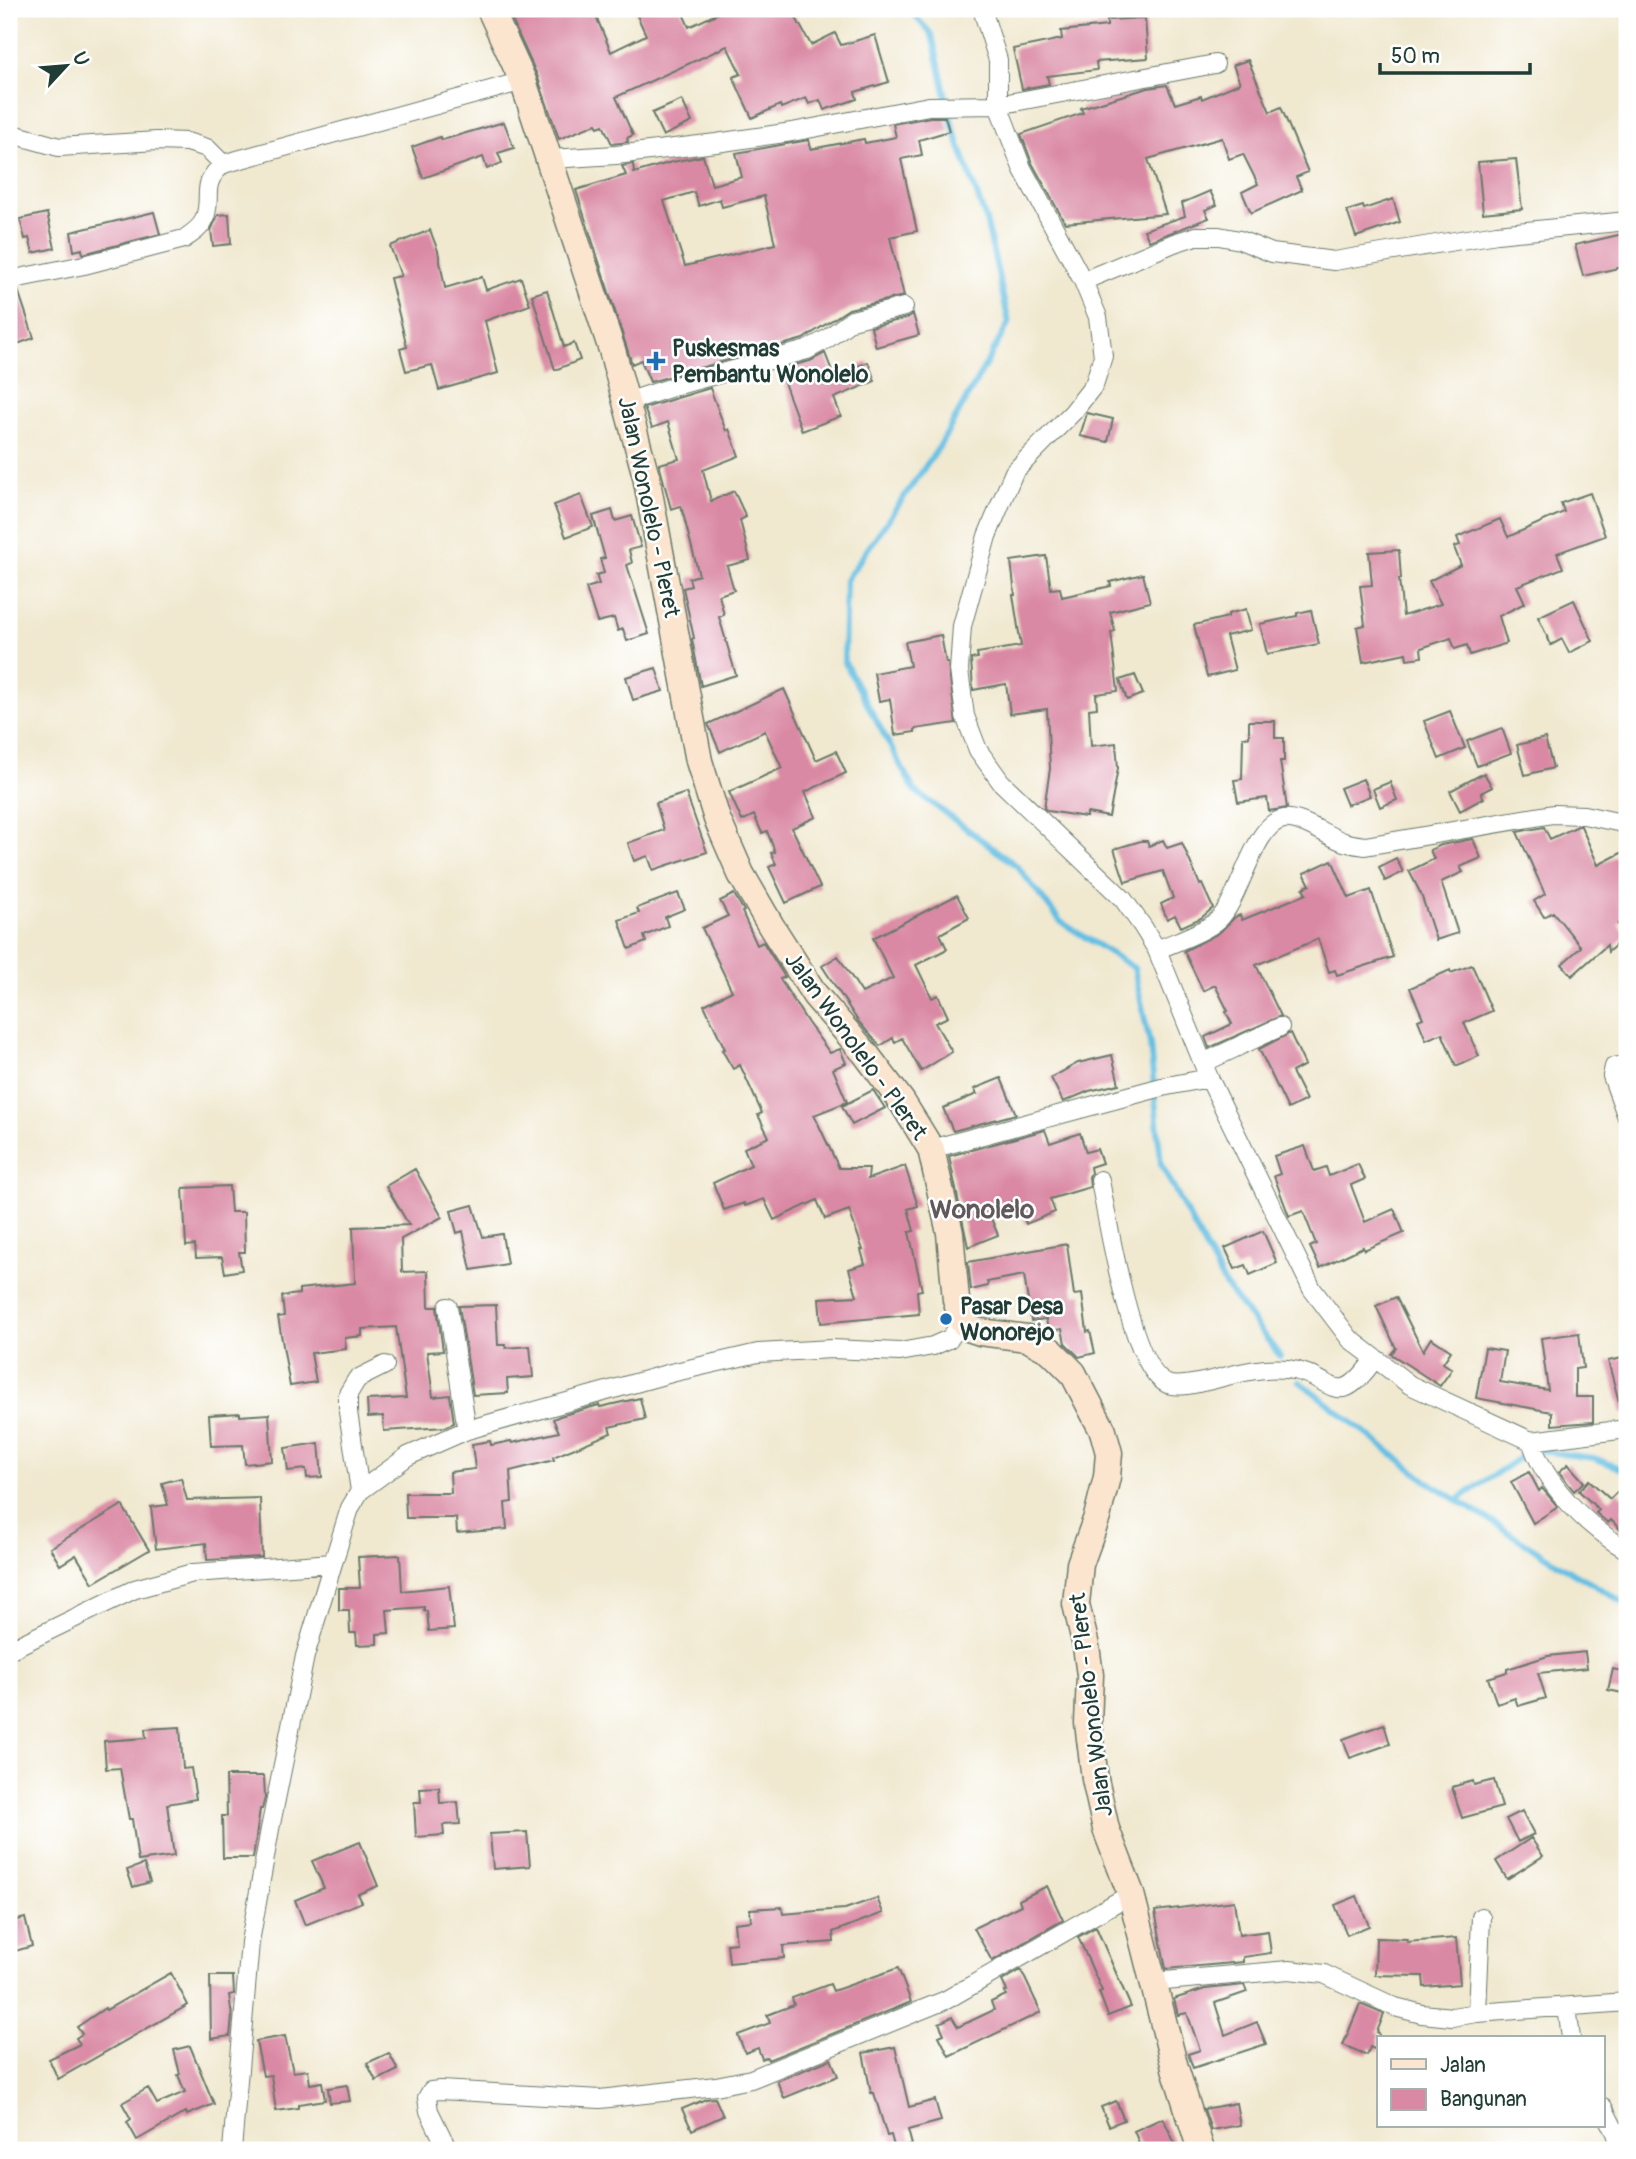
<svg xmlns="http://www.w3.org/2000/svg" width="1636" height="2159" font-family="Pangolin,sans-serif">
<rect width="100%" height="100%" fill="#fff"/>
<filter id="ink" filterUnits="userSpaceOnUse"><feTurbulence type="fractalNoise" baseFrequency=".0143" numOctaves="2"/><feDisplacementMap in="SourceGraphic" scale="14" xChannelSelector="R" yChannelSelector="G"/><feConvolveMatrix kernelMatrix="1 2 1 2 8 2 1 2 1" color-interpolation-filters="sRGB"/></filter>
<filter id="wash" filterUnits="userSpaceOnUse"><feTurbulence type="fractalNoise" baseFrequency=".00686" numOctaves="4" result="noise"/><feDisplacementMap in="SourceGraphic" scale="28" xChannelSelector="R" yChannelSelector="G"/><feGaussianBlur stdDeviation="1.57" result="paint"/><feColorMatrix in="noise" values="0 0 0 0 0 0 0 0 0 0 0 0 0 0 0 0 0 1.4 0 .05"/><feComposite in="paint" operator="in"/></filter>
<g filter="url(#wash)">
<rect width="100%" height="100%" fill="#f0e8cf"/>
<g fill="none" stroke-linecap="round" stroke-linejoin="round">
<path stroke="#65bfe3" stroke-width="6" d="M909,9L932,35L953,127L986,220L1009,323L939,447L846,580L844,661L914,790L1017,866L1061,922L1134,968L1150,1044L1161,1164L1225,1285L1280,1356
M1299,1381L1427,1481L1565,1568L1627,1604
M1541,1451L1594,1458L1627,1471
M1457,1500L1522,1456"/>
</g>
<g id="blocks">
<path fill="#da89a4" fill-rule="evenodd" d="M507,9H593L611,52L646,35L634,9H681L689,27L727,9H791L811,45L835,33L841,45L875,35L889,82L855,92L857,99L824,110L820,100L809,104L806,98L781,108L780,105L752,118L733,77L741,74L727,46L616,97L633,135L627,138L628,142L612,144L603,125L598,127L596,124L559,139L537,75Z
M1145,18L1148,58L1096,62L1097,70L1047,76L1049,84L1022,89L1013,49L1062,39L1061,31L1107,26V20Z
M1248,60L1270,112L1281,107L1308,172L1296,177L1302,190L1251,213L1242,192L1258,184L1243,154L1229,159L1222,138L1148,159L1166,214L1065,223L1032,163L1021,134L1083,113L1081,108L1148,88L1167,85L1175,104L1201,96L1202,99L1240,83L1233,65Z
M682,100L692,122L663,136L652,113Z
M930,117H945L949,131L919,140L922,155L901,159L917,231L890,237L904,296L849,309L803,339L650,382L641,360L632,364L576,190L626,175L622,166L633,164L634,173L672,162L703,156L712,185L742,177L736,153L809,140L811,149L864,139L865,143L896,137L893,124ZM694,192L699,206L720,199L722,207L764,196L775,244L685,266L664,201Z
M504,122L514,148L498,153L502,163L487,169L483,157L423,178L412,147L440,137L442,140Z
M1516,159L1522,209L1483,213L1478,162Z
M1210,191L1217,205L1205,210L1209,218L1149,241L1144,230L1185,216L1182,203Z
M1393,199L1400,222L1356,237L1347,211L1363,206L1364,209Z
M154,212L160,234L83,254L82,249L74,251L71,232Z
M47,213L55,248L33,253L29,238L25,239L20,219Z
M229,214L231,244L213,246L211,230L218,215Z
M430,230L438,251L445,288L482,277L486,290L521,278L530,305L485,321L498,373L439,390L432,365L406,371L400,349L407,347L390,278L401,276L390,246Z
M1627,233V266L1583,276L1575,245Z
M18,290L34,338L9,347V291Z
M547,290L564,347L574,343L580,360L555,370L532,295Z
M913,314L919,335L876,347L871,327L907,318Z
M825,353L834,376L868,362L875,381L834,398L841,416L802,431L779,369L810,361Z
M710,388L726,431L729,429L739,456L703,470L711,501L734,491L746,517L740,520L750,560L727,566L734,590L719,595L724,615L719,617L736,675L701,686L692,639L694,638L683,588L691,586L689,578L699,575L681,506L671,509L659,464L679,459L668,422L652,428L644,408Z
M1087,413L1113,419L1108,442L1080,436Z
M1590,493L1605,536L1557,553L1563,568L1517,586L1525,603L1499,616L1507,643L1470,655L1467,645L1455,649L1451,638L1421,648L1422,657L1407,659L1406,653L1363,662L1357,627L1365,625L1360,586L1372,585L1369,552L1399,550L1401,579H1399L1403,616L1441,604L1429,581L1461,565L1454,547L1460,545L1457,537L1500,519L1508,537L1564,512L1561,503Z
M581,495L593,527L566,537L554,505Z
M612,510L615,521L632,516L641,547L629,550L632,563L627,565L649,634L627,641L623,629L618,631L614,618L597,622L586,588L599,584L596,575L604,573L600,559L605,558L593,516Z
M1046,556L1051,589L1060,588L1062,597L1111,586L1110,582L1143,574L1150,602L1110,612L1115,631L1111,632L1118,691L1096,694L1097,708L1089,709L1091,746L1116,743L1118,768L1109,817L1087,813L1086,817L1048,811L1044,808L1050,769L1047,709L1010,714L1006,684L973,690L971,659L978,658L977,653L1021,646L1013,595H1015L1011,561Z
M1574,600L1593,641L1569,653L1562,639L1551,645L1538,617Z
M1246,609L1251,630L1226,636L1235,670L1207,677L1194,625L1228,617V614Z
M1311,610L1319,644L1267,654L1260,624L1297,616V613Z
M941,635L946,663H948L956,723L915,729V732L895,735L890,699L879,701L874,673L910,666L905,642Z
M656,668L663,691L633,700L626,677Z
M1135,675L1143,694L1127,700L1120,680Z
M784,689L816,760L836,751L846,773L805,792L816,817L792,828L820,887L786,903L769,867L776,864L771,853L775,852L767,831L762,833L754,815L742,821L729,792L782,768L765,731L720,752L708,724Z
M1450,711L1465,748L1439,759L1424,721Z
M1249,721H1275V738H1284V761H1280L1287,808L1269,811L1267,798L1238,802L1234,780L1242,779L1243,737H1249Z
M1502,728L1511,753L1477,766L1467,741Z
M1545,738L1553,768L1525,775L1517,745Z
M1484,773L1492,787L1481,793L1484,798L1460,811L1450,791Z
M1363,779L1370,796L1347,805L1340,788Z
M1390,782L1397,800L1380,807L1373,789Z
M686,793L707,852L653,870L648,856L634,861L628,843L664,830L656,803Z
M1578,826H1581L1598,865L1627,850V919L1618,924L1627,935L1608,952L1607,945L1572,976L1562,964L1581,947L1553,912L1544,917L1534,901L1545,894L1517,832L1544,827L1550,839Z
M1473,839L1481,858L1460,867L1463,872L1441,882L1458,933L1436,940L1421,894L1409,871L1434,859L1430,850L1441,845Z
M1163,840L1167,848L1182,843L1200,885L1202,884L1213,908L1201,918L1181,927L1175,915L1167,919L1161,904L1173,898L1163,871L1125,882L1114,849L1141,841H1147L1149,846Z
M1396,858L1403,872L1385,881L1379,867Z
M1332,860L1349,898L1371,890L1393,957L1337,975L1335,970L1329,972L1318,939L1256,965L1281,1016L1209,1048L1205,1037L1232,1024L1226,1012L1228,1011L1215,985L1203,991L1184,951L1219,933L1235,917L1240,915L1242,920L1306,894L1303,888L1310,885L1304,873Z
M678,893L685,909L665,917L668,926L644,936L646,942L629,949L619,920L639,913L637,908Z
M734,894L744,911L742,912L757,945L763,942L785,977L780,979L808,1023L830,1053L840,1049L846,1063L833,1069L847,1102L814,1115L839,1168H869L868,1179L905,1166L918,1206L908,1209L914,1231L909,1232L922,1290L917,1291L919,1314L821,1323L819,1298L857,1296L849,1269L865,1264L861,1250H863L849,1210L825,1219L817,1200L774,1220L764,1199L745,1206L744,1203L724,1210L713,1183L751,1165L744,1148L769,1137L758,1115L762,1113L740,1065L733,1069L722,1050L725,1049L704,1005L732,991L702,928L728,916L720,901Z
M957,895L969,918L940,934L947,949L916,965L932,998L938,995L948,1017L935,1023L952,1052L921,1071L902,1038L895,1042L893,1038L880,1046L858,1021L822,966L838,956L862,993L893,978L873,938Z
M1472,965L1492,1011L1464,1023L1479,1056L1456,1066L1442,1033L1426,1040L1418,1020L1423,1018L1410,988L1450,970L1451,973Z
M1290,1033L1305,1065L1292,1072L1306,1100L1288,1109L1259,1049Z
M1112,1055L1119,1084L1089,1091L1063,1102L1051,1078L1078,1063Z
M1001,1078L1016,1114L953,1131L943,1108L977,1094L974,1089Z
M873,1090L885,1108L852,1125L842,1106Z
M1045,1130L1050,1143L1080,1133L1086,1152L1097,1149L1102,1163L1090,1167L1091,1173L1089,1177L1090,1187L1050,1199L1055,1212L1026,1224L1016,1200L988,1211L998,1235L968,1247L949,1156Z
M1305,1146L1314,1171L1326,1167L1329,1176L1358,1164L1365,1179L1351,1185L1365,1222L1394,1209L1404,1233L1364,1250L1363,1247L1320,1268L1310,1247L1316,1244L1303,1211L1289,1216L1274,1176L1280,1174L1274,1156Z
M415,1169L442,1217L401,1239L402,1272L428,1271L429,1307H437L443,1351L427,1352L433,1397L450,1395L454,1423L445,1427L384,1431L383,1416L368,1417L367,1400L406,1398L396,1327L362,1329V1336L345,1338L346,1349L311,1353L316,1382L290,1386L278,1317L284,1316L282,1296L299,1294V1289L355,1283L353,1227L409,1225L386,1186Z
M229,1186L231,1212H244L245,1252H239L242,1270L225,1273L222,1257L196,1258L195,1245L186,1246L183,1188Z
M473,1205L483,1237L502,1234L507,1264L471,1270L463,1231L457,1233L451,1211Z
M1263,1231L1277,1263L1250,1275L1246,1265L1235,1269L1225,1248Z
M1067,1244L1074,1295L1082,1294L1087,1332L1090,1331L1095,1353L1079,1357L1065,1343L1062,1329L1048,1331L1046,1319L1031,1321L1024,1275L987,1282L988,1286L971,1290L968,1262Z
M1396,1297L1423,1351L1431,1338L1451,1351L1443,1363L1452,1369L1440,1386L1391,1354L1396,1348L1376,1306Z
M496,1305L498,1345H506V1348L530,1346L533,1377L507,1379L508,1393L473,1395L459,1306Z
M1579,1333L1583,1368L1575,1369V1397H1593V1422L1552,1425V1412L1476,1398L1485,1348L1505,1351L1500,1382L1548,1390L1541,1338Z
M1627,1357V1413H1622L1608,1361Z
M640,1398L645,1419L609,1427L611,1433L553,1457L554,1460L510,1471L512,1502L505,1503L507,1529L457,1533L456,1518H406L405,1493H451L450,1472L475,1469L472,1444L490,1441L491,1445L511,1441L512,1443L559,1432L553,1419L560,1416L599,1405L600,1407Z
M240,1413V1416L269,1414L272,1461L245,1464L243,1445L211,1446L209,1415Z
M319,1443L322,1477L307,1478L306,1469L288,1471L285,1448Z
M1568,1464L1584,1482L1574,1491L1559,1472Z
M1529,1472L1539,1491L1542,1488L1558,1507L1533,1523L1511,1482Z
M181,1478L187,1500L260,1498L262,1557L207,1560L206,1543L156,1549L151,1507L168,1505L162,1483Z
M1589,1480L1610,1499L1618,1491L1627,1500V1504L1621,1510L1627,1515V1536L1611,1520L1608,1523L1596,1513L1599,1510L1579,1491Z
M122,1505L149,1550L93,1583L76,1555L60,1565L50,1548Z
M400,1555L402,1591L449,1586L454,1629L429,1631L427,1611H424V1607L387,1610L389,1633L377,1634V1644L357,1645L356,1633H350L349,1610H339V1588H360L358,1557Z
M1585,1652L1587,1668L1538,1673L1546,1698L1518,1706L1515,1698L1497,1704L1488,1678L1507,1672V1669L1548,1656Z
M1613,1669L1627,1673V1694L1608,1690Z
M1384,1724L1390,1744L1350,1758L1343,1739Z
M180,1727L183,1769L191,1768L196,1799L167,1804L174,1856L138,1861L132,1819H129L120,1768L106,1769L104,1741L146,1738L145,1729Z
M226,1776H264L265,1798L262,1809H260L253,1858H223L222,1816H227Z
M1494,1780L1502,1807L1462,1818L1452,1787L1473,1781L1474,1785Z
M439,1787L440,1803L458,1802L460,1824L443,1825L444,1835L416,1837L414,1802H421L420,1788Z
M1522,1811L1534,1834L1518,1842L1506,1819Z
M527,1832L530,1866L493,1869L490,1834Z
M1531,1838L1543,1856L1507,1879L1496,1861Z
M360,1842L378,1886L358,1894L362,1902L305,1925L295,1900L324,1888L312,1861Z
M144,1864L150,1882L133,1887L127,1870Z
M1047,1886L1063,1920L992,1961L974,1928L1021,1905L1019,1900Z
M1357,1896L1369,1926L1347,1935L1335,1905Z
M877,1898L883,1913L833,1932L834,1942L783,1946L784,1958L729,1963L727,1944L736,1943L734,1923L751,1921L750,1909L782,1907L783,1914L817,1911L845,1909Z
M1234,1901L1239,1935L1268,1931L1271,1953L1243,1957V1962L1166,1969L1155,1911Z
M25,1918L32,1946L9,1953V1922Z
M1096,1927L1131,2007L1108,2016L1099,1992L1102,1991L1078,1937Z
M1376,1938L1407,1939V1942L1456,1938L1460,1984L1424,1987L1423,1976L1375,1975Z
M898,1968L911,2002L768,2060L767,2057L762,2059L758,2048L745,2053L738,2035L770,2023L767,2015L794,2005L792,1998L830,1984L833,1991Z
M1021,1970L1041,2012L949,2056L939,2036L944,2034L939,2023L952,2017L958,2027L994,2010L991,2002L1006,1995L1004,1992L1007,1991L1002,1981Z
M171,1973L188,2005L58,2079L49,2059L80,2044L76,2038L82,2034L77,2027L105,2008L106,2010Z
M210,1976H233L234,1994L229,1995L232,2016L230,2036L211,2039Z
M1244,1985L1247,1992L1215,2003L1225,2035L1257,2022L1266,2044L1193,2068L1188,2054L1200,2050L1187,2013L1178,2015L1174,1999L1205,1989Z
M1360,2004L1384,2014L1377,2032L1379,2033V2051L1370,2047L1367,2055L1343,2045Z
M285,2036L293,2072L308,2070L310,2084L322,2082L325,2100L298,2104V2108L276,2111L271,2075L263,2076L256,2041Z
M190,2046L214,2104L187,2115L186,2112L137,2140L127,2122L131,2119L122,2103L148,2088L157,2104L185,2092L178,2075L180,2074L174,2050Z
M895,2047L909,2107L935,2100L941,2121L908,2130L912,2145L895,2150L891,2135L887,2136L874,2093H871L863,2053Z
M389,2053L398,2070L376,2081L367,2063Z
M831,2059L838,2076L784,2098L777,2081Z
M347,2085L350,2101L330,2103L328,2088Z
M715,2098L723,2116L692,2130L682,2109L706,2099Z
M1116,2101L1124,2120L1109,2126L1101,2107Z
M1236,2103L1240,2125L1211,2130L1204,2109Z
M1163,2118L1178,2150H1142L1134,2131Z"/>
</g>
</g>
<g filter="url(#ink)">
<use href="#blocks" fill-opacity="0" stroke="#68796a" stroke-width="2"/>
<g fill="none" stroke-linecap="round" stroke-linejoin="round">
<g stroke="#68796a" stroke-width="20">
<path id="street" d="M982,9L998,60V105L1022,168L1083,281L1098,317L1103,356L1094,385L1073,412L1014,472L987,536L962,626L959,670L965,716L978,750L1001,782L1123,899L1143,927L1157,950L1209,1078L1312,1289L1350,1339L1410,1385L1531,1441L1627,1429
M9,133L59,147L157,141L187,142L207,148L223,164
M551,159L616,155L716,143L792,132L929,106L998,105L1215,64
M9,280L84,265L184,239C191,234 200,229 204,220C214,195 198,187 223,164L523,81
M1083,281L1174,243L1196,236H1219L1240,240L1272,253L1334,261L1497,234L1627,221
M626,402L682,384L807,350L827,339L852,320L904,307
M1157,950C1174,942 1206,932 1219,919C1241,898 1254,822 1284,819C1301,817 1327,836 1344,842C1350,844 1358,845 1365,846L1553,814L1584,815L1627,824
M1203,1063L1280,1027
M1627,1064L1614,1067L1612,1076L1627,1117
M931,1149L1162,1087L1209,1078
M1100,1180C1107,1217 1132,1378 1171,1385C1182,1387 1193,1384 1203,1382C1230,1376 1258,1366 1287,1369C1334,1374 1335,1416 1375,1358
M448,1307L467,1430
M1531,1441C1545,1485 1587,1527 1627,1550
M360,1491L348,1412V1394L357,1379L385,1365
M9,1650L135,1589L193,1573L333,1563L350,1508L360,1491L408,1456L467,1430L671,1373L758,1353L832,1349L900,1352L933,1346L949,1339L963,1322
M1154,1982L1289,1970L1324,1974L1395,2007L1422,2014L1452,2017L1477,2013L1627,2002
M1567,2007L1571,2038
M1477,2013L1481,1917
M1603,2107L1616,2133L1621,2150
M232,2150L250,1942L270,1829L305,1656L333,1563
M448,2150L429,2111L427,2098L431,2091L440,2090L600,2099L716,2086L751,2079L946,2000L1131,1894"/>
</g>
<g stroke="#68796a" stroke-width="29">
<path id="secondary" d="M490,9L523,81L612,350L646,476L699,761L717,819L741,874L771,926L815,995L865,1053L902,1102L931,1149L950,1233L956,1300L963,1322L971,1329L980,1332L1027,1338L1051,1351L1073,1373L1103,1431L1109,1453L1107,1477L1097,1517L1080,1564L1076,1604L1086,1646L1090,1675L1088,1723L1095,1779L1106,1829L1131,1894L1175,2068L1201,2150"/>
</g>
<use href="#street" stroke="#fff" stroke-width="18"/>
<use href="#secondary" stroke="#fce5cf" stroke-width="26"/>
</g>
</g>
<g fill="#1f6fb2" stroke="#fff" stroke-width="2.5">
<path d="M652.5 350.5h7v7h7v7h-7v7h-7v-7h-7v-7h7z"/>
<circle cx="946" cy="1319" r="7"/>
</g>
<g text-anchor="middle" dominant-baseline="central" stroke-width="5" stroke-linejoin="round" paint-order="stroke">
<g font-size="23" font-weight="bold" fill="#1f3d34" stroke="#fff" text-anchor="start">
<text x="672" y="348">Puskesmas<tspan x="672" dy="26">Pembantu Wonolelo</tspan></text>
<text x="960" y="1306">Pasar Desa<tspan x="960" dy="26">Wonorejo</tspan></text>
</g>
<g font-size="23" fill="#1f3d34" stroke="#fff">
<text transform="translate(649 507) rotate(78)">Jalan Wonolelo - Pleret</text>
<text transform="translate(856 1046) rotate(54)">Jalan Wonolelo - Pleret</text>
<text transform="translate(1091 1705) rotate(-97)">Jalan Wonolelo - Pleret</text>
</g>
<g font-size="26" font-weight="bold" fill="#60585b" stroke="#fff">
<text x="982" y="1210">Wonolelo</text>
</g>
</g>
<rect width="1636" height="2159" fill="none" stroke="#fff" stroke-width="35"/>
<rect x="1377" y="2036" width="228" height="91" fill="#ffffff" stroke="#a5b1ae" stroke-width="2"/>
<rect x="1391" y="2059" width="35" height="10" fill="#fce5cf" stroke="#a5b1ae" stroke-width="2"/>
<text x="1440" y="2072" font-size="21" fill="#1f3d34">Jalan</text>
<rect x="1391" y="2089" width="35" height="21" fill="#da89a4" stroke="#a5b1ae" stroke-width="2"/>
<text x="1440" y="2106" font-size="21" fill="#1f3d34">Bangunan</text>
<g transform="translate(66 66) rotate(64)" stroke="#ffffff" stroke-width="5" paint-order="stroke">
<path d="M0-5L12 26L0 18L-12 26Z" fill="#1f3d34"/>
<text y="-10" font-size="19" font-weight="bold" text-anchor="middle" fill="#1f3d34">U</text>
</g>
<path d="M1380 63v10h150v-10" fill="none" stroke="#1f3d34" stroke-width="3.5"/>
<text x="1391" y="63" font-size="21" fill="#1f3d34" stroke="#ffffff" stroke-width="5" paint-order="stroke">50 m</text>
</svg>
